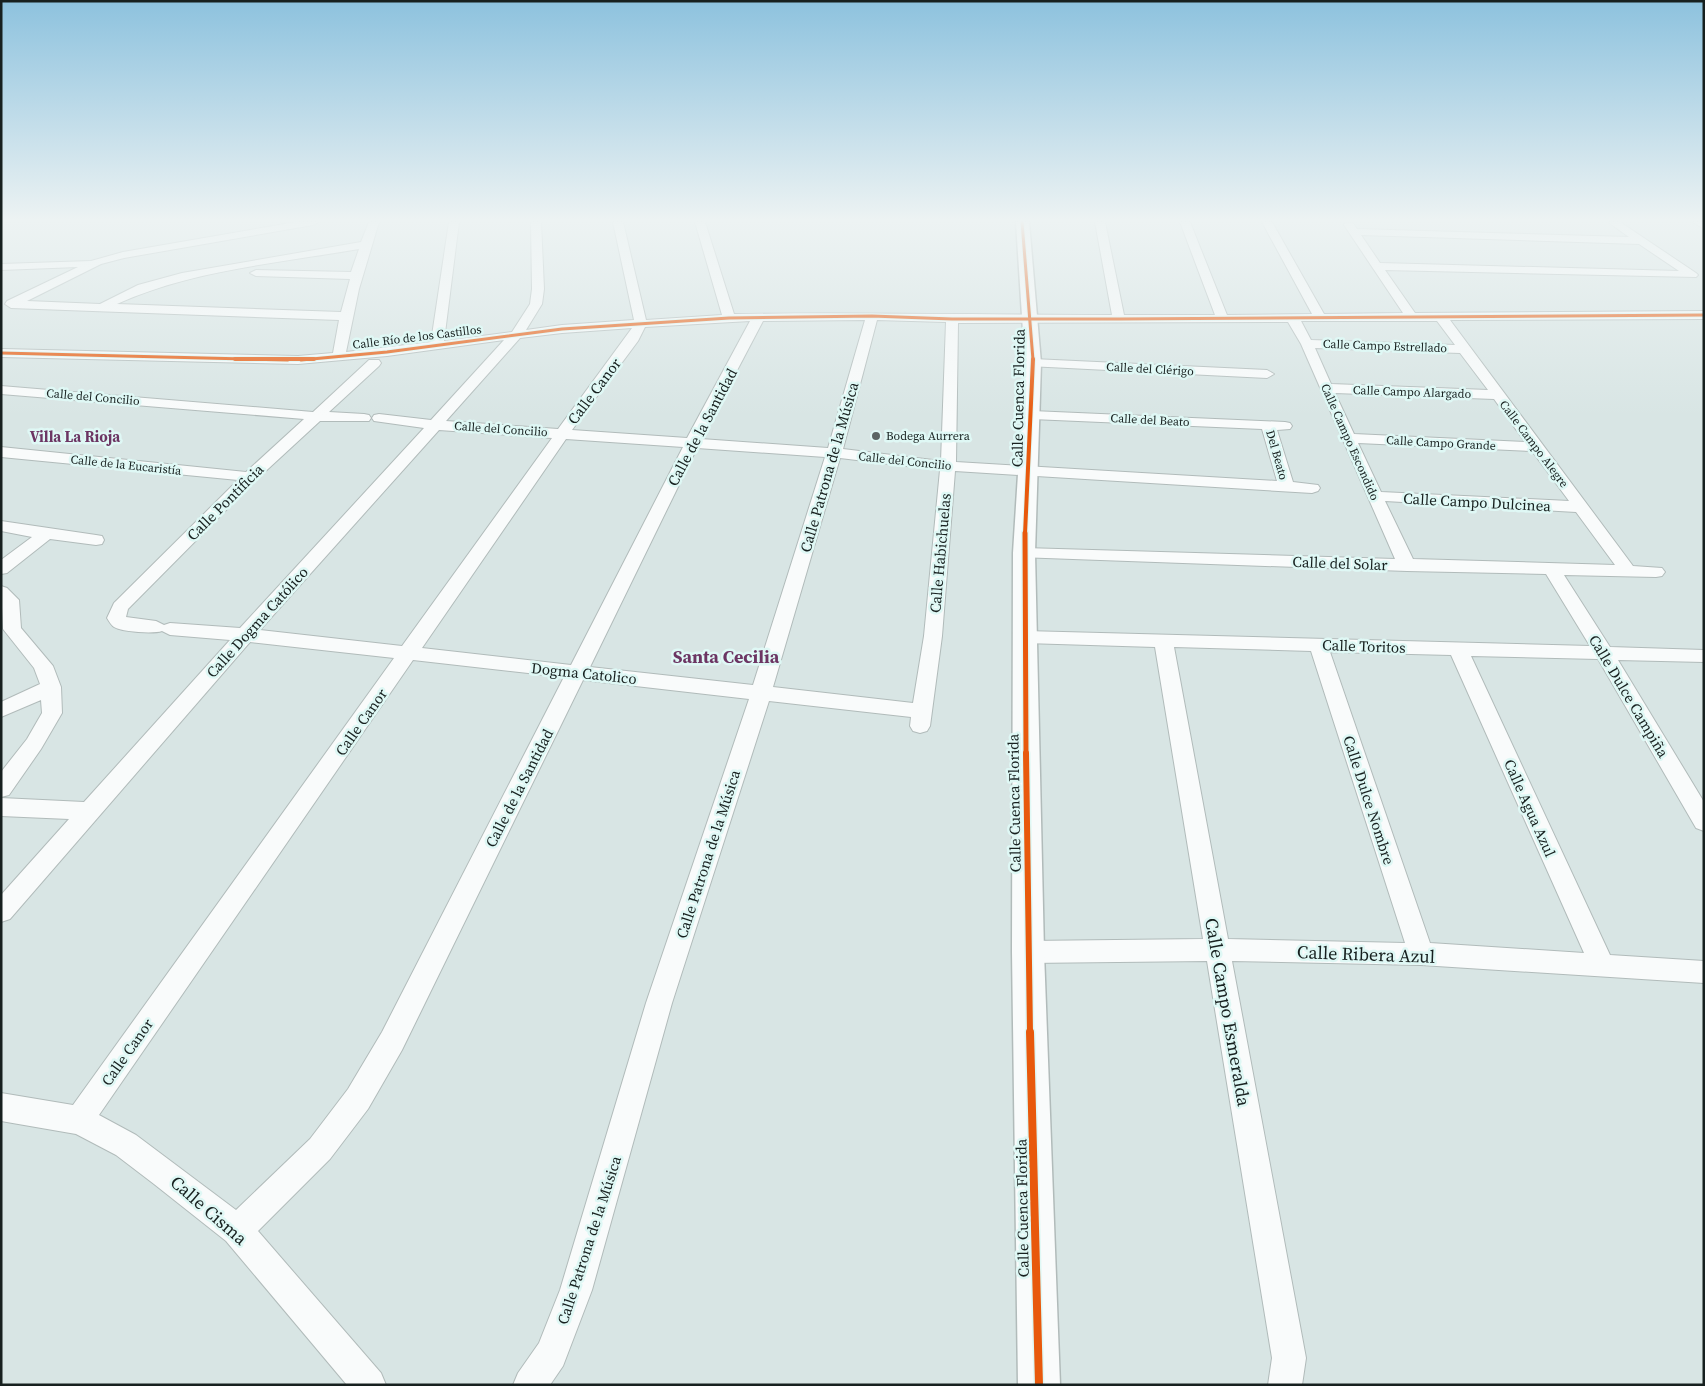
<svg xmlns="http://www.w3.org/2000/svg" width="1705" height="1386" font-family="'Source Serif 4',serif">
<rect width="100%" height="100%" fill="#d8e5e4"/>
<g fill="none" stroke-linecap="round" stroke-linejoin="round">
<g stroke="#b1bbba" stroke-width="2">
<path id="minor" d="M296,222H318L313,225L124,258L101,264L27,301L100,304L138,285L182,273L361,242L369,222H379L359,289L346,352L431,342L449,222H459L444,341L512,332L530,304L532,289L531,222H541L544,289L542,304L526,330L562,325L634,320L613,222H623L646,320L722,315L695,222H705L734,314C860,312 986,315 1112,315L1095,222H1105L1124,315H1215L1180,222H1190L1227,315L1312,314L1262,222H1272L1324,314L1403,313L1344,225L1345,223H1353L1357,229L1629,237L1608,222H1620L1696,273L1698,275L1696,277L1385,270L1415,313L1704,311V319L1450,320L1633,566L1662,568L1665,572L1662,576L1656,577L1564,575L1610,647L1704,650V662L1618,660L1704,802V831L1696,828L1598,659L1471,656L1610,955L1704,961V983L1421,965L1232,961L1306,1358L1302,1385H1268L1272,1358L1207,961L1028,963L1019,960L1015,952L1019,944L1028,941L1203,939L1155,647L1025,643L1018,641L1016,637L1018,633L1025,631L1590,646L1546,574L1407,571L1018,557L1015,553L1018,549L1024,548L1395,559L1301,344L1288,322L958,323L956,462L1277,481L1262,429L1032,419L1027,418L1025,415L1027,412L1032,411L1285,422L1290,423L1292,426L1290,429L1277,430L1293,482L1318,485L1320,488L1318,491L1312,493L955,471L942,636L930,726L927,731L920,733L913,731L910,726L911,717L769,701L672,1003L592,1290L563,1366L550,1385H513L518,1373L539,1343L560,1290L646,1003L749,699L583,680L402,1050L368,1109L330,1159L258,1231L381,1373L386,1385H347L226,1241L154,1184L116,1155L76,1134L1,1121V1093L73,1105L394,658L250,642L10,919L1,922V895L69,819L1,816V798L84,802L230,640L170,635L162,631C154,634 122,632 114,627C111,625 109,621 107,618L114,603L238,480L1,457V447L246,472L304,419L1,394V386L313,412L369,360H379L381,363L379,366L329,412L364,414L369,415L371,418L369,421H320L256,480L128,609L126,617L156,621L164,625L170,623L240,628L424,428L374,421L372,418L374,415L379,414L431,420L504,340L387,356L298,364L1,357V349L298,356L333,353L339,320L11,308L5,304L7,301L78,267L1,270V264L91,261L123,252ZM1361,235L1639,244L1679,271L1380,263ZM359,249L351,272L256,270L250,273L256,276L350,279L341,312L117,304C191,270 279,263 359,249ZM865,320L828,448L701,439L763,321ZM877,320L946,322L941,461L843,449ZM750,321L687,438L572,430L638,341L645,327ZM1301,321H1437L1455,345L1311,340ZM632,328L558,429L446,421L520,338L562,333ZM1315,348L1460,353L1488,390L1331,384ZM1335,393L1494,399L1525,442L1354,434ZM439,430L552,438L402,646L260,630ZM566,439L683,447L571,665L422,648ZM1358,443L1532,451L1569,501L1381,492ZM697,448L825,457L753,685L590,667ZM840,458L940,470L924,636L913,703L773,687ZM1385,501L1576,512L1615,565L1413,559ZM1174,647L1311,651L1405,943L1228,939ZM1330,652L1451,655L1584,953L1430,943ZM413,660L564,677L382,1032L348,1089L310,1139L236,1210L136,1135L99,1115Z
M1693,222H1704V229Z
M1033,359L1267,370L1274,374L1267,378L1028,366L1026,363L1028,360Z
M1,521L96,535L102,536L104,540L102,544L96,545L50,539L7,573L1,574V560L32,537L1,531Z
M1,586L7,588L19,600L21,628L53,666L61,687L62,713L41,749L9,795L1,797V772L27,739L42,713L41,700L1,717V702L40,684L34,668L3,629Z"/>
</g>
<g stroke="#b1bbba" stroke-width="3">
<path id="tertiary" d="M1016,222H1029L1041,363L1035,553L1044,952L1060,1385H1018L1012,952L1013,553L1025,363Z"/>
</g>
<use href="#minor" fill="#f9fbfb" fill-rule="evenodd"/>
<use href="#tertiary" fill="#f9fbfb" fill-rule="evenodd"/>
<g stroke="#dff8f5" stroke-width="5">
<path id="cycleway-far4" d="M1022,222L1033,360
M1,353L288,360
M301,360L387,352L562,329L729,318L872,316L952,319H1119L1704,315"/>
</g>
<g stroke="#dff8f5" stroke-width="6">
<path id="cycleway-far3" d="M235,359H314
M1025,534L1033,359"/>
</g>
<g stroke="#dff8f5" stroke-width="8">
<path id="cycleway-far2" d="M1025,533L1026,754"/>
</g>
<g stroke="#dff8f5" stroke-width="9">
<path id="cycleway-far1" d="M1026,753L1030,1033"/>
</g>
<g stroke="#dff8f5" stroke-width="11">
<path id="cycleway" d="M1030,1032L1039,1385"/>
</g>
<use href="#cycleway-far4" stroke="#e8590c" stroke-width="3"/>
<use href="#cycleway-far3" stroke="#e8590c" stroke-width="4"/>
<use href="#cycleway-far2" stroke="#e8590c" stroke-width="5"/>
<use href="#cycleway-far1" stroke="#e8590c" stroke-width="6"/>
<use href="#cycleway" stroke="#e8590c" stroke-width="8"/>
</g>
<linearGradient id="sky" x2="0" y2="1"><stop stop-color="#8dc2de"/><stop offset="0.53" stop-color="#edf3f3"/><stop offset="1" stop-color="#edf3f3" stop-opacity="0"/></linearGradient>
<rect width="1705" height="416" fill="url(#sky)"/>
<circle fill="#5b6564" stroke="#dff8f5" stroke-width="2" cx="876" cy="436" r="5"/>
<g text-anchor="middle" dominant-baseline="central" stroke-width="5" stroke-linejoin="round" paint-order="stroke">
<g font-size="12" fill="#17201f" stroke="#dff8f5">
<text transform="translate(417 337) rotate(-7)">Calle Río de los Castillos</text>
<text transform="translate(1385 346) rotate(2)">Calle Campo Estrellado</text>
<text transform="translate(1150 369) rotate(3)">Calle del Clérigo</text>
<text transform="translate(1412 392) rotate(2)">Calle Campo Alargado</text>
<text transform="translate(93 397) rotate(5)">Calle del Concilio</text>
<text transform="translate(1150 420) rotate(3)">Calle del Beato</text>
<text transform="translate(501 429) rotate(4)">Calle del Concilio</text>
<text transform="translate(1350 442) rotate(66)">Calle Campo Escondido</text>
<text transform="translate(1441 443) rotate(3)">Calle Campo Grande</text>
<text transform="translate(1534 444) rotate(53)">Calle Campo Alegre</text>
<text transform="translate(1277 455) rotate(74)">Del Beato</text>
<text transform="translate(905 461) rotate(6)">Calle del Concilio</text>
<text transform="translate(126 465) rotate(6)">Calle de la Eucaristía</text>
</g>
<g font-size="12" fill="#17201f" stroke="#dff8f5" text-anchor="start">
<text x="886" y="436">Bodega Aurrera</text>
</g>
<g font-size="15" fill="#17201f" stroke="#dff8f5">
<text transform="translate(594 391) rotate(-53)">Calle Canor</text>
<text transform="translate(1018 398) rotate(-89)">Calle Cuenca Florida</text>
<text transform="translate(702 427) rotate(-62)">Calle de la Santidad</text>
<text transform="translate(829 467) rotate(-74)">Calle Patrona de la Música</text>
<text transform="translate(225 502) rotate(-45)">Calle Pontificia</text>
<text transform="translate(1477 502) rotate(3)">Calle Campo Dulcinea</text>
<text transform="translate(940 553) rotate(-85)">Calle Habichuelas</text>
<text transform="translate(1340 563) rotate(2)">Calle del Solar</text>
<text transform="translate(257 622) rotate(-48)">Calle Dogma Católico</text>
<text transform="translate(1364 646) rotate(2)">Calle Toritos</text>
<text transform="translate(584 673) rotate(6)">Dogma Catolico</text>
<text transform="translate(1629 696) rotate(59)">Calle Dulce Campiña</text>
<text transform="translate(361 722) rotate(-55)">Calle Canor</text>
<text transform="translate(519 788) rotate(-63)">Calle de la Santidad</text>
<text transform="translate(1369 800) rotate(72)">Calle Dulce Nombre</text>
<text transform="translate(1014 803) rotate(-91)">Calle Cuenca Florida</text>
<text transform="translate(1530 808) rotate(66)">Calle Agua Azul</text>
<text transform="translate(708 854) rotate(-72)">Calle Patrona de la Música</text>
<text transform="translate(127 1052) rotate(-55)">Calle Canor</text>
<text transform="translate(1022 1208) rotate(-91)">Calle Cuenca Florida</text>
<text transform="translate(589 1240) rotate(-72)">Calle Patrona de la Música</text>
</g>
<g font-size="15" font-weight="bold" fill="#6c3563" stroke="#dff8f5">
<text x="75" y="436">Villa La Rioja</text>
</g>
<g font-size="18" font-weight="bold" fill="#6c3563" stroke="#dff8f5">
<text x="726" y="656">Santa Cecilia</text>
</g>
<g font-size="18" fill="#17201f" stroke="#dff8f5">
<text transform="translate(1366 954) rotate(2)">Calle Ribera Azul</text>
<text transform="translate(1228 1012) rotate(80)">Calle Campo Esmeralda</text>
<text transform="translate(209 1210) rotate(41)">Calle Cisma</text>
</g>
</g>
<rect width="1705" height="1386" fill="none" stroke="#17201f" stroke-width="5"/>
</svg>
